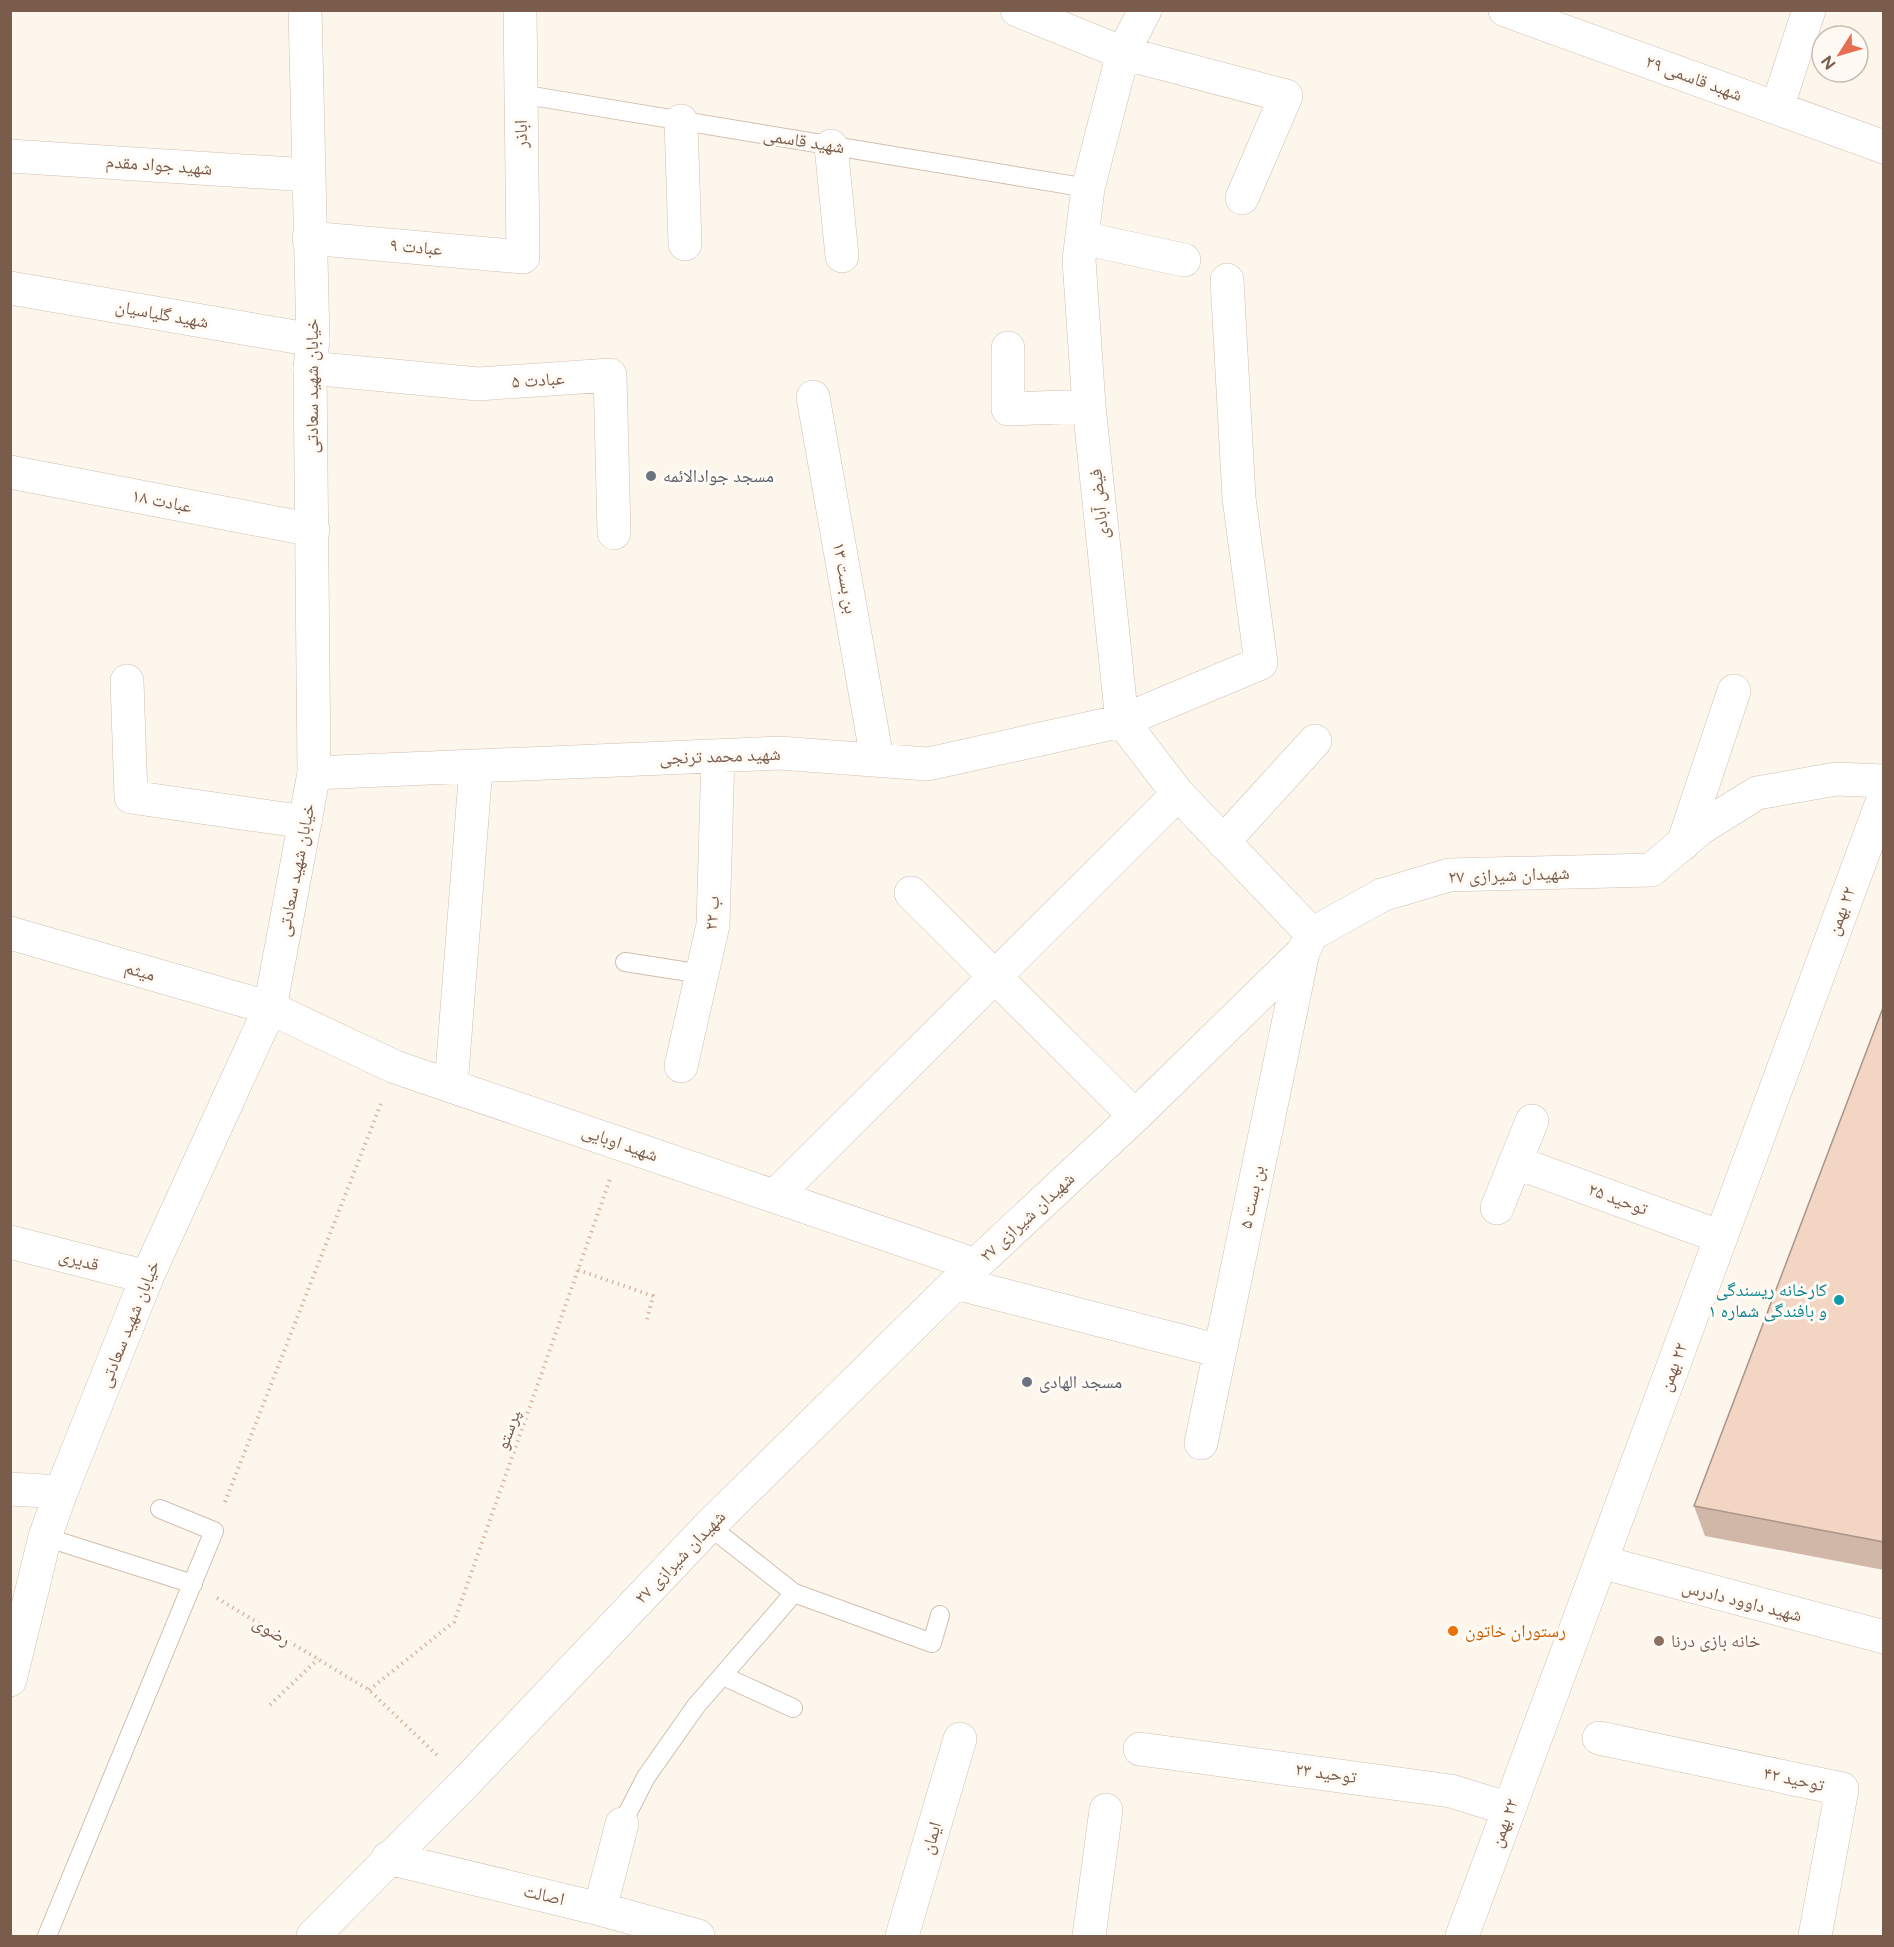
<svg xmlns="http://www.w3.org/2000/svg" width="1894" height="1947" font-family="Figtree,'Noto Naskh Arabic',sans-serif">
<rect width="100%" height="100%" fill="#fdf6ec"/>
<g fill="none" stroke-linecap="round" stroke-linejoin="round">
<g stroke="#d1beb0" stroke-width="20">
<path id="service" d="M520,94L1088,188
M625,962L702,974
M45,1537L193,1584
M794,1593L932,1643L940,1615
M723,1676L793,1708
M622,1824L646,1777L696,1706L794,1593L709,1526
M47,1936L214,1531L160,1509"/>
</g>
<g stroke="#d1beb0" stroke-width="34">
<path id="minor" d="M1017,10L1123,53L1286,96L1242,198
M1145,10L1123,53L1088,188L1079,260L1089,406L1122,721L1178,794L1312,934
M1505,10L1884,147
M1777,108L1809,10
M681,121L685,244
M831,146L842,256
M10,156L308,175
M309,238L523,257L520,10
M1082,238L1184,260
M10,288L313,340
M1008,348V409L1089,406
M310,368L478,384L610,375L614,533
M813,397L877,759
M10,472L313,530
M127,681L131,797L305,822
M314,773L779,753L928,764L1122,721L1261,663L1239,498L1227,280
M1223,842L1315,741
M1683,844L1734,691
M911,893L1135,1116
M10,933L270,1008L395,1067L976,1265
M681,1066L713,925L718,756
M451,1086L476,767
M1515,1162L1721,1237
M776,1195L1178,794
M1497,1208L1532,1121
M10,1242L147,1277
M956,1283L1220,1351
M1201,1443L1303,952
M10,1489L61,1492
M1599,1738L1842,1789L1815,1936
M1140,1749L1451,1791L1509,1809
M388,1858L600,1909L698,1936
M600,1909L622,1824
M313,1936L466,1782L709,1526L956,1283L1135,1116L1303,952L1312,934L1382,895L1449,875L1651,870L1701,828L1757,793L1836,779L1884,781
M902,1936L960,1739
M1089,1936L1106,1810"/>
</g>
<g stroke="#d1beb0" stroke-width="34">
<path id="tertiary" d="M1601,1562L1884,1637
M10,1680L45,1537L61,1492L147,1277L270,1008L314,773L310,368L313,340L305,10"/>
</g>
<g stroke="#d6c0b0" stroke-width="34">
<path id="secondary" d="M1462,1936L1884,797"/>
</g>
<path stroke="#d9b8a5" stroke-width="4" stroke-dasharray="1.5 4.5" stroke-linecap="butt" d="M578,1270L653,1296L646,1323
M225,1502L382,1101
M217,1598L369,1690L439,1757
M369,1690L454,1622L610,1179
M270,1705L318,1659"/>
<use href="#service" stroke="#fff" stroke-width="18"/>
<use href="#minor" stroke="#fff" stroke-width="33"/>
<use href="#tertiary" stroke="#fff" stroke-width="33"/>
<use href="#secondary" stroke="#fff" stroke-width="33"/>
</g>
<path fill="#d1b7a8" d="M1884,1005V1570L1705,1536L1694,1506Z"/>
<path fill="#f3d5c3" stroke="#aa9588" stroke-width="1.5" d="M1884,1005V1542L1694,1506Z"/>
<g fill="#6b7280" stroke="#fffaf3" stroke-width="2">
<circle cx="651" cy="476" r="6"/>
<circle cx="1027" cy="1382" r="6"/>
</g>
<circle fill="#0f9aa8" stroke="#fffaf3" stroke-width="2" cx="1839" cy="1300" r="6"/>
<circle fill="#e8710a" stroke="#fffaf3" stroke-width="2" cx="1453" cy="1631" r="6"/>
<circle fill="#8d6e63" stroke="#fffaf3" stroke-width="2" cx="1659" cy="1641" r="6"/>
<g text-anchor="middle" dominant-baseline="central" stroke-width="6" stroke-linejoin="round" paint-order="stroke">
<g font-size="18" fill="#7a5c4d" stroke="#fffaf3">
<text transform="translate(1694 78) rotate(20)">شهبد قاسمی ۲۹</text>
<text transform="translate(521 134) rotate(-91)">اباذر</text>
<text transform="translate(804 141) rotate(9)">شهید قاسمی</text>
<text transform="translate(159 165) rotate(4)">شهید جواد مقدم</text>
<text transform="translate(416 247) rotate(5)">عبادت ۹</text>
<text transform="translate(162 314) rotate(10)">شهید گلیاسیان</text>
<text transform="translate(538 380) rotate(-4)">عبادت ۵</text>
<text transform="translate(312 386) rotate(-90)">خیابان شهید سعادتی</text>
<text transform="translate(162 501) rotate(11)">عبادت ۱۸</text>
<text transform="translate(1099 504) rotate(-96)">فیض آبادی</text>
<text transform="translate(845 578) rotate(80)">بن بست ۱۳</text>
<text transform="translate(720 756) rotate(-2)">شهید محمد ترنجی</text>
<text transform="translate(296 870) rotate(-79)">خیابان شهید سعادتی</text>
<text transform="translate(1509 875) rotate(-2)">شهیدان شیرازی ۲۷</text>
<text transform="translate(1841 911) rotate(-70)">٢٢ بهمن</text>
<text transform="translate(712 913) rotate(-85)">ب ۲۲</text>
<text transform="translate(140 971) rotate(16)">میثم</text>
<text transform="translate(620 1143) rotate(19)">شهید اوبایی</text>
<text transform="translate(1252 1197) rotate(-78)">بن بست ۵</text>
<text transform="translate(1618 1199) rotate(20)">توحید ۲۵</text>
<text transform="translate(1027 1217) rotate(-43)">شهیدان شیرازی ۲۷</text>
<text transform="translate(79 1260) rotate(15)">قدیری</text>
<text transform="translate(129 1324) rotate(-68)">خیابان شهید سعادتی</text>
<text transform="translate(1673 1367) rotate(-70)">٢٢ بهمن</text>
<text transform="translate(508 1430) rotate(-71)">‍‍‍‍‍پرستو</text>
<text transform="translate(680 1557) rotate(-46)">شهیدان شیرازی ۲۷</text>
<text transform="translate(1742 1601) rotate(14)">شهید داوود دادرس</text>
<text transform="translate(272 1631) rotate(31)">رضوی</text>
<text transform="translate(1326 1773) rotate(8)">توحید ۲۳</text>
<text transform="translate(1794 1779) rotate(12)">توحید ۴۲</text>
<text transform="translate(1504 1823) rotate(-70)">٢٢ بهمن</text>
<text transform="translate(931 1838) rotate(-74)">ایمان</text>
<text transform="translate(544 1895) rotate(13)">اصالت</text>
</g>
<g font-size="18" fill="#5b616d" stroke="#fffaf3" text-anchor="start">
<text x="663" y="476">مسجد جوادالائمه</text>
<text x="1039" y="1382">مسجد الهادی</text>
</g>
<g font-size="18" fill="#0d838f" stroke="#fffaf3" text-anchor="end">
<text x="1827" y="1290">کارخانه ریسندگی<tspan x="1827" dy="21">و بافندگی شماره ۱</tspan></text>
</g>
<g font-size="18" fill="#c56008" stroke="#fffaf3" text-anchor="start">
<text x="1465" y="1631">رستوران خاتون</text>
</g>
<g font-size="18" fill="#785e54" stroke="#fffaf3" text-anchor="start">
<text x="1671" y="1641">خانه بازی درنا</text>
</g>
</g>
<rect width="1894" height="1947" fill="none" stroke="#7a5c4d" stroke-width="24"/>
<g transform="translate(1840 54) rotate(233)"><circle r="28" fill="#fffaf3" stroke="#cabbb1" stroke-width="1.5"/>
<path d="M0-4.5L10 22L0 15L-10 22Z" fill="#e76f51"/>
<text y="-9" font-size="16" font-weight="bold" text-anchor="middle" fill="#7a5c4d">N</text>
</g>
</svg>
